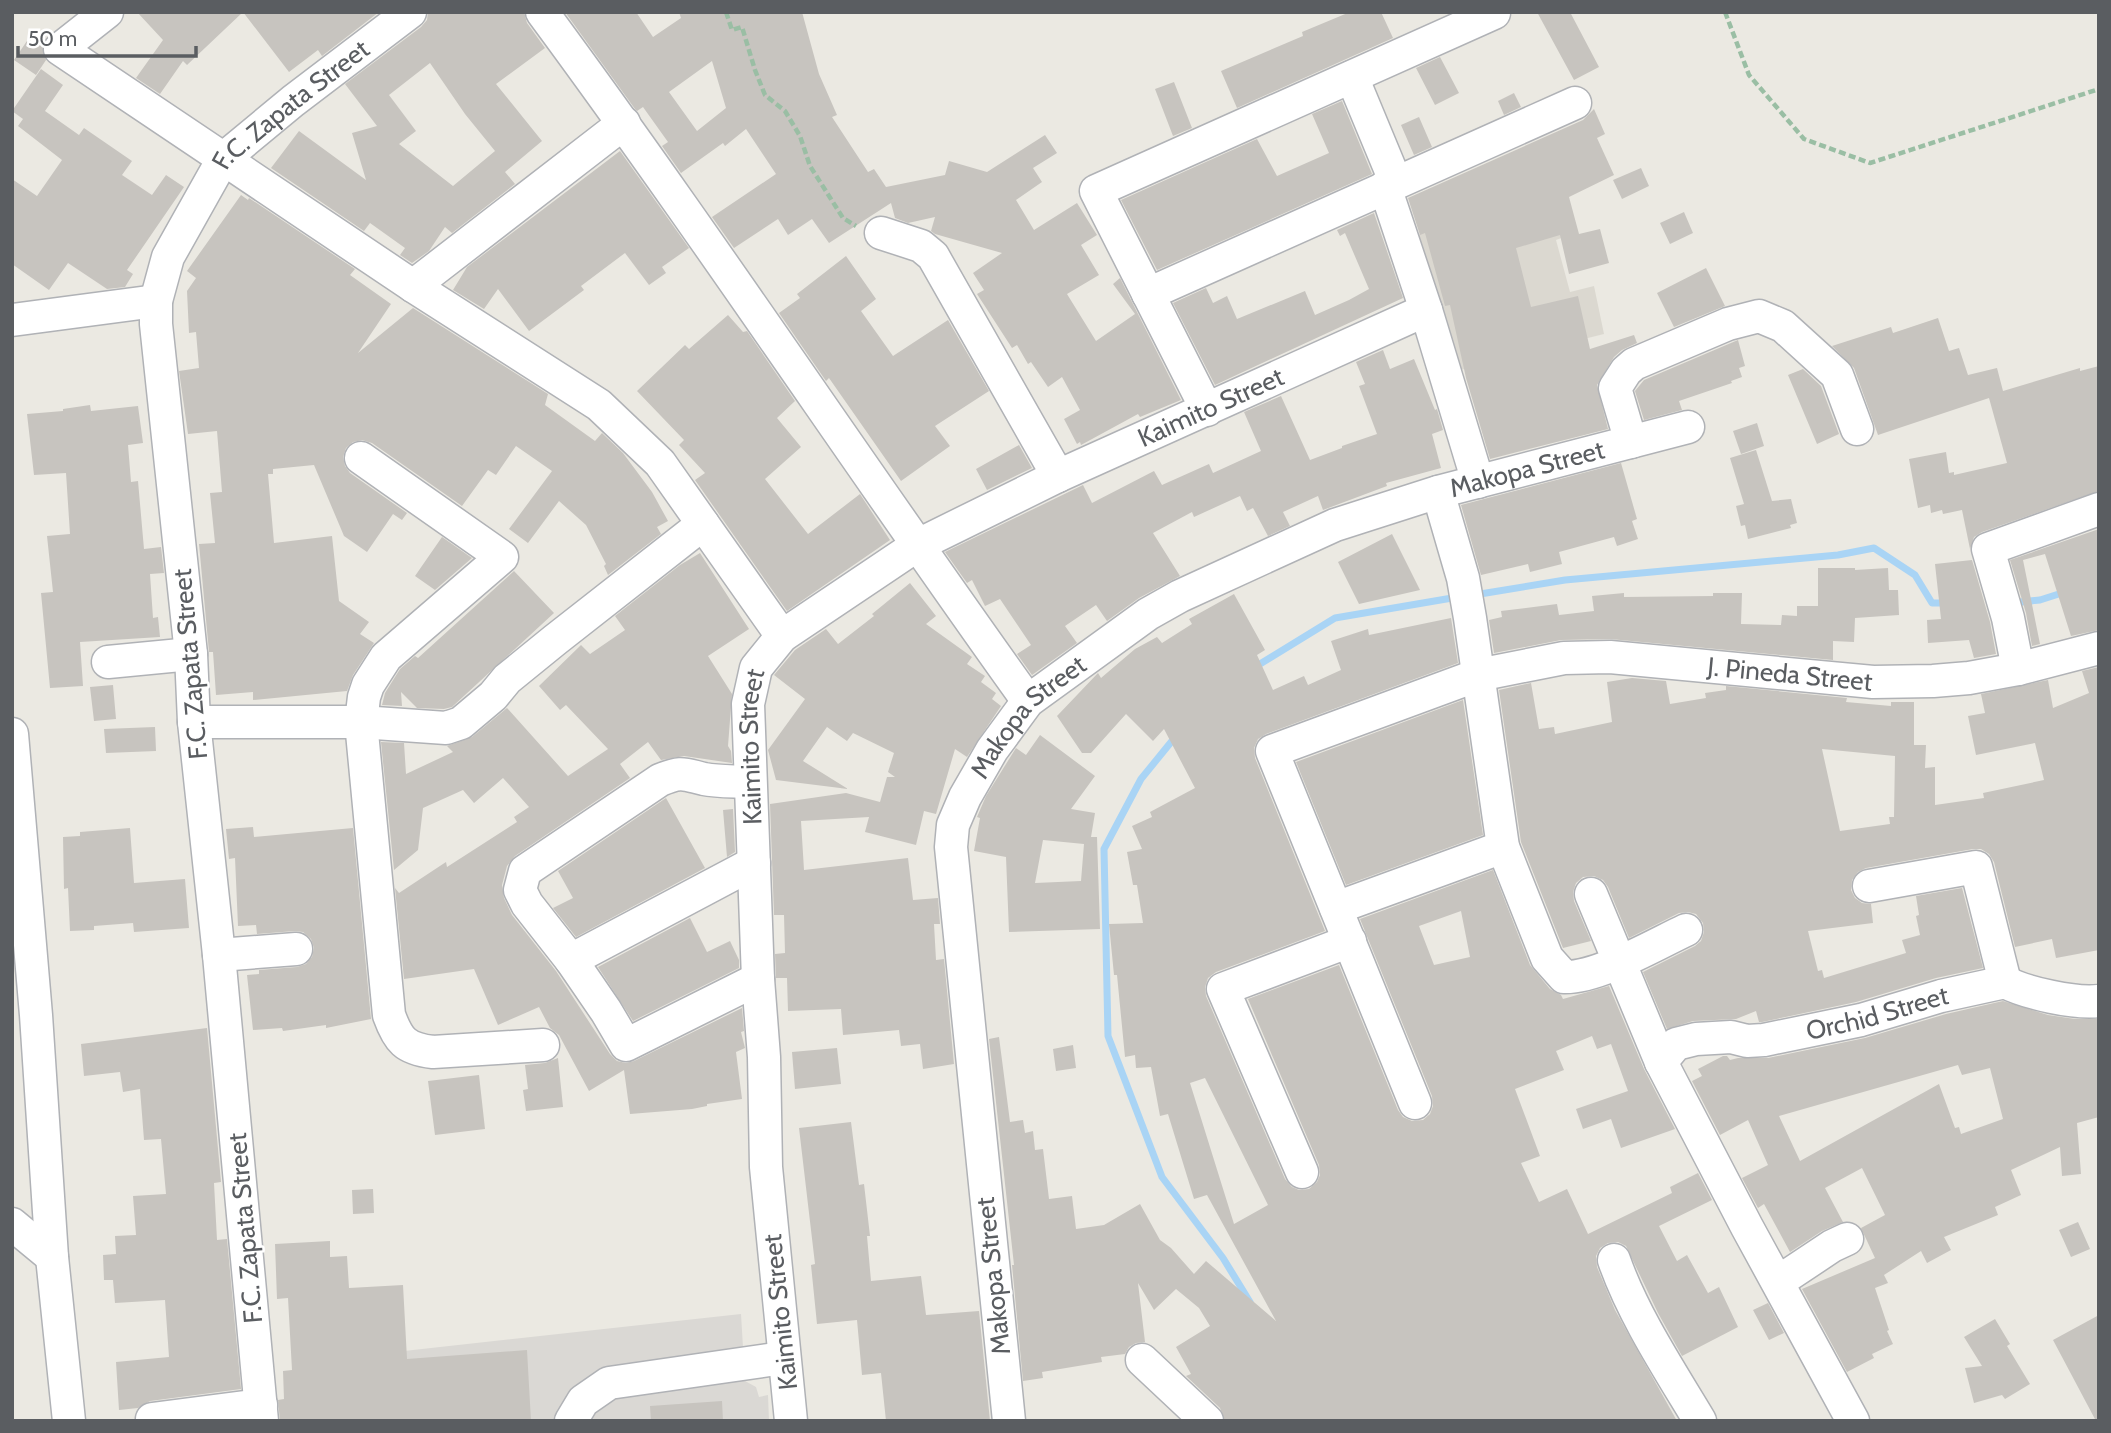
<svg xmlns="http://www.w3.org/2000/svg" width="2111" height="1433" font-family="Cabin,sans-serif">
<rect width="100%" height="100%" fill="#ebe9e2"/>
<path fill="#dad8d4" d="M741,1314L745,1381L756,1387L759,1397L768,1395L769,1421H408L404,1351Z"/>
<path fill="#dbd8d0" d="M1548,177L1564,237L1556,240L1570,292L1594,286L1604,334L1456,371L1418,235Z"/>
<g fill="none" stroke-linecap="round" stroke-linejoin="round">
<path stroke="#a9d4f5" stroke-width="7" d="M1474,595L1565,580L1838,555L1874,548L1915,575L1932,603H1946
M2011,603L2040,600L2065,592
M1255,667L1335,618L1458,597
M1176,736L1141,779L1104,849L1108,1036L1162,1177L1223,1258L1250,1302"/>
</g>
<path fill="#c7c4bf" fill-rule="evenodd" d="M137,12H243L187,65L183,61L160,94L136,78L163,40Z
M243,12H379L322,56L318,50L289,72Z
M428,12H524L527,23L545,48L496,84L542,141L505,172L515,184L452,233L445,227L429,251L412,263L400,255L405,248L370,223L364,231L271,168L299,131L366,180L352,133L377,126L345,84L421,27L427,20ZM430,63L465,114L495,151L453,186L399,144L416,131L389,95Z
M565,12H636L653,37L681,18L679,12H802L819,74L837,115L832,117L868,172L874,169L886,187L945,175L949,161L987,172L1045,135L1057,153L1033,168L1042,182L1016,200L1034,230L1077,203L1097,235L1081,245L1099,275L1067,294L1096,341L1135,314L1113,284L1120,278L1181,400L1140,417L1138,414L1081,445L1080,442L1077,444L1064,419L1080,410L1062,377L1048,387L1031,362L1028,364L1017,345L1012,348L977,294L984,290L973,273L1002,253L935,234L931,231L935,217L908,223L895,218L891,203L829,243L812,219L788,235L778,219L734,248L712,217L776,174L746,129L725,146L723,143L681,173L662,146L668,142L643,107L637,111L635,109ZM712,61L726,108L697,131L669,92Z
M1350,12H1381L1393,38L1237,108L1221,71L1303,36L1302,32Z
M1537,12H1570L1599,67L1574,80Z
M29,38L42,46L46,60L36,75L14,60Z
M1440,57L1459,93L1435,105L1416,68Z
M41,69L63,85L45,111L79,135L84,128L132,161L122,175L152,195L166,175L184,187L127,270L133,274L125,287L107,289L68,263L49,290L12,264V179L37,196L62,160L18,126L23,119L12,111Z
M1174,82L1192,128L1173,136L1155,89Z
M1514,93L1521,107L1504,115L1498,101Z
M1342,101L1372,174L1157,270L1121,200L1257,139L1277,176L1329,153L1312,114Z
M1594,109L1605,134L1597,138L1614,175L1569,197L1579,234L1600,229L1609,263L1569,274L1560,235L1516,248L1531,307L1578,296L1590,349L1634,335L1637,343L1622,350L1614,357L1597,385L1608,429L1490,459L1466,378L1450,305L1445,306L1425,233L1420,235L1408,198L1583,120Z
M1419,117L1432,147L1414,155L1401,125Z
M620,151L689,248L662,267L666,273L649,285L625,253L581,286L584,290L529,331L498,289L484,309L453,290L467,267Z
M1641,168L1649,186L1622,199L1613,180Z
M241,195L248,200L249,198L355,269L350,275L391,304L358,353L413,308L548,394L545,405L595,441L602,433L623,453L652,492L668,521L657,527L661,534L608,575L604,566L606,564L586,525L559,501L528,543L509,529L552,471L516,446L496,475L488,470L462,506L372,443L362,440L353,442L346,448L343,457L345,466L350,473L407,513L402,520L393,514L367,552L344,536L314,465L273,469V474H268L274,543L332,536L339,601L369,622L360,634L374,643L353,675L347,691L253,700V692L216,695L213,652H209L199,544L215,543L210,493L222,492L217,431L188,434L179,371L199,368L196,332L189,333L187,291L196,278L187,271Z
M1684,212L1693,233L1670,244L1660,223Z
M1374,213L1403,298L1215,385L1173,303L1206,288L1213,303L1227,296L1237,319L1305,291L1315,315L1349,300L1369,289L1345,233L1340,236L1337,230Z
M846,256L876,299L861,311L893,356L948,320L989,391L935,426L950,446L901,481L829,378L826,381L779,313L800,298L797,294Z
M1706,268L1725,306L1674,327L1657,293Z
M728,315L743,332L747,331L795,401L777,418L801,447L765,479L808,534L860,494L890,540L787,611L695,480L705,473L679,445L684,440L637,391L685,345L689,349Z
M1938,318L1949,351L1959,348L1968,375L1997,368L2003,391L2080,368V371L2099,366V491L1982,532L1974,537L1970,549L1962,510L1943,514L1942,510L1931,513L1930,505L1918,508L1909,459L1946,452L1949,473L1954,472V475L2007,463L1989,398L1878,435L1854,368L1832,346L1891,327L1893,333Z
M1738,340L1745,366L1739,368L1742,377L1731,381L1732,383L1679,401L1682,410L1644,420L1635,391L1644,380Z
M1383,350L1390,369L1414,359L1435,410L1437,409L1443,430L1432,434L1441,468L1386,483L1387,486L1323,510L1318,496L1283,512L1290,526L1268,536L1253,508L1247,511L1240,496L1194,517L1192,512L1153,533L1180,576L1139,598L1107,621L1096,605L1065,626L1077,643L1032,675L1017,654L1031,645L1000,599L985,606L972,580L967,583L945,552L1083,485L1092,503L1154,471L1162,485L1209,464L1213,473L1261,451L1244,412L1281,396L1310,460L1342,448V446L1377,434L1359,386L1365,384L1356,362Z
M1803,369L1821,386L1839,434L1817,444L1788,375Z
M90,405L91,411L138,406L143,443L128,445L131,482L138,481L144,549L161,547L164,573L150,574L153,618L158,617L160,637L80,642L83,686L50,688L41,593L53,592L47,536L70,534L66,473L34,475L27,414L63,411V409Z
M1757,423L1764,446L1741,454L1733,431Z
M1019,445L1032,468L987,490L976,469Z
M1756,450L1772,501L1791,499L1797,523L1790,525L1791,528L1748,539L1745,525L1741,526L1736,506L1744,504L1730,458Z
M1621,463L1637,519L1632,521L1638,539L1617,546L1614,537L1559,552L1562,564L1530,572L1528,564L1481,575L1461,505Z
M2099,529V630L2071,636L2045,554L2023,560L2040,644L2032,646L2026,613L2010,560Z
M1392,534L1420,590L1359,604L1338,562Z
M442,537L472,558L435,590L415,576Z
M700,553L749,629L708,656L732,694L728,746L731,751L732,763L684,756L661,760L648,742L620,764L630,778L515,856L507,866L502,885L504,898L512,915L556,971L610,1054L617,1061L626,1063L634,1061L742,1008L744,1031L741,1032L745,1048L736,1052L742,1099L707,1104V1106L692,1109L630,1114L624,1070L589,1091L559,1035L550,1028L539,1007L498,1025L474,969L404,979L395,888L399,893L446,862L447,867L517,822L514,817L529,807L503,778L474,803L463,790L423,808L418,850L394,870L381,742L404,743L406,774L453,752L447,746L472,737L507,708L568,776L608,749L566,705L560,710L539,686L581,645L590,654L625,630L615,616L680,565Z
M1972,560L1990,622L1996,654L1974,658L1969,640L1928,643L1927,620L1941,619L1935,564Z
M1818,568H1855V570L1888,568L1889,590H1898L1899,615L1855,618L1854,642L1833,641V660L1610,639L1561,640L1494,653L1489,620L1502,617L1501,611L1557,604L1559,615L1594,611L1592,596L1624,593V597L1713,596V593H1742L1741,624L1781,625L1782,615L1797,616V606H1818Z
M514,571L554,613L452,707L444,709L417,708L401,692L402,706L382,705L385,693L400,669L415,656L418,658Z
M910,583L936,616L926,624L972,657L967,664L985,676L981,682L996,693L992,699L1001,706L967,757L955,749L936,814L924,811L916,845L865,832L869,817L801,821L804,870L908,858L913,900L938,898L940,924H934L936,960L944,959L954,1064L923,1069L920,1044L901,1046L899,1030L843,1035L841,1009L788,1011L787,978H776L775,954L785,953L784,915H774L770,804L846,793L880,802L887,777H895L888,772L894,753L853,733L847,741L827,727L803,761L848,789L776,780L768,750L805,699L774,675L795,650L826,629L838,644L874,616L872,614Z
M1234,594L1265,650L1257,655L1273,690L1304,676L1308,685L1341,670L1331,641L1368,629L1369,635L1451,618L1458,663L1266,734L1258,739L1254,748L1255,758L1325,931L1216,972L1208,978L1205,987L1206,996L1285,1179L1292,1187L1299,1190L1309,1189L1317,1182L1320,1175L1319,1165L1248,999L1339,965L1398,1110L1403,1117L1412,1121L1423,1120L1430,1114L1433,1106L1432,1096L1360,919L1493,870L1530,965L1550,989L1561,995L1563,999L1609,986L1644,1069L1675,1129L1621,1148L1611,1119L1583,1129L1576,1109L1628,1091L1611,1044L1597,1049L1592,1036L1556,1051L1564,1070L1515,1089L1540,1156L1521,1163L1539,1202L1567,1189L1588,1234L1672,1193L1670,1187L1698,1173L1712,1200L1659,1226L1677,1261L1687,1255L1708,1293L1719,1287L1738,1327L1682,1356L1658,1313L1626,1246L1618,1242L1608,1243L1600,1248L1596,1256L1597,1267L1615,1310L1677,1421H1225L1220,1408L1186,1376L1191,1374L1176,1347L1210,1326L1199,1308L1176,1289L1154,1310L1138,1283L1145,1342L1136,1343L1129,1347L1125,1354L1101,1357L1102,1362L1042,1372L1043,1378L1023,1381L1012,1265H1014L989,1039L999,1037L1010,1122L1023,1120L1025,1133L1033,1131L1035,1150L1043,1149L1049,1199L1072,1196L1076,1229L1104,1225L1140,1204L1160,1240L1171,1248L1194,1274L1206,1261L1276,1321L1207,1195L1194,1199L1168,1114L1160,1116L1151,1067L1136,1068L1135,1055L1125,1057L1117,975H1114L1109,924L1143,923L1137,885H1133L1127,852L1142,849L1132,826L1152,817L1150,812L1195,788L1164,729L1153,741L1126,714L1091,753H1082L1057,716L1098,673L1101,678L1135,649L1157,637L1162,643L1192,624L1189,619ZM1461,911L1470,957L1434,965L1419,926ZM1205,1078L1268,1205L1234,1224L1190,1083Z
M2099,667V950L2056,958L2052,939L2015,947L1994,862L1989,854L1981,849H1973L1866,868L1858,872L1852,880L1851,890L1855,898L1862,903L1871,904L1873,923L1808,931L1818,971L1822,970L1824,978L1906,953L1902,940L1920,935L1916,916L1919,915L1916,896L1962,888L1983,968L1936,978L1856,1002L1762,1022H1759L1756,1011L1736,1019L1693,1021L1667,1029L1643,972L1695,946L1701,941L1704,932L1703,923L1696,914L1688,912L1679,913L1629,938L1608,887L1603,880L1594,876L1583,877L1576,883L1573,892L1574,901L1591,941L1563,948L1521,842L1499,690L1531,683L1539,729L1554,727L1555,734L1612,722L1607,682L1632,678L1666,681L1670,704L1706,698L1705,693L1726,690V686L1847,698L1846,702L1891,706V702H1914V745H1926L1925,768L1935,767V805L1984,798L1983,793L2044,780L2035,743L1976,755L1968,716L1985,713L1981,694L2048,680L2053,708L2089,693L2082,671ZM1822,749L1895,756L1894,817H1889L1890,824L1840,831Z
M113,685L116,719L94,721L90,687Z
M1463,700L1483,835L1346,885L1296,762Z
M155,727L156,751L106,753L104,729Z
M1040,735L1095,776L1071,809L1095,813L1091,837H1097L1100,929L1009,932L1006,857L974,851L980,818L977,817L986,796L1016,748L1026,755ZM1043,840L1084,844L1081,881L1035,883Z
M666,798L705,868L576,937L553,908L573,898L558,871Z
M733,809L735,852L727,857L723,810Z
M253,827L254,837L353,828L371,1019L326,1028V1025L283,1031L282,1028L253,1030L247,975L259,974V970L297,967L306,964L312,957L314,948L311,939L303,932L295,931L257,934L256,925L238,926L235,858L229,859L226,829Z
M130,828L134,883L185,879L189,928L134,932L133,923L94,926V930L70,931L68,888L64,889L63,837L80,836V832Z
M690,918L707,952L730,941L739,960V968L633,1021L598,967Z
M2003,1001L2048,1015L2075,1019H2099V1117L2077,1123L2081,1174L2062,1176L2060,1147L2011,1170L2021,1195L1995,1207L1998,1215L1944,1237L1951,1250L1927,1263L1921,1251L1884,1275L1888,1283L1875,1288L1889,1330L1887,1331L1893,1344L1872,1354L1874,1358L1847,1372L1802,1289L1875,1258L1861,1228L1885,1215L1862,1168L1825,1188L1843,1222L1822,1231L1790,1252L1764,1204L1758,1208L1742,1178L1768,1165L1748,1120L1720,1135L1692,1081L1702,1076L1698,1069L1723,1056H1727L1730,1060L1738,1058H1768L1865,1038L1946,1014ZM1958,1065L1962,1075L1990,1068L2003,1119L1961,1134L1959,1127L1955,1128L1939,1084L1800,1161L1779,1116Z
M207,1028L221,1182L214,1183L217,1240L227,1239L241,1389L150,1401L138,1408L119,1410L116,1362L169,1357L165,1300L115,1303L113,1280H104L103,1255L116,1254L115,1236L136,1235L133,1196L166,1194L161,1139L144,1140L140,1089L123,1092L120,1072L84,1076L81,1044Z
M1073,1045L1076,1068L1056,1071L1053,1049Z
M837,1048L841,1084L795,1089L792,1052Z
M558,1058L563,1107L526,1111L523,1090L528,1089L525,1065L545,1063Z
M479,1075L485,1129L435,1135L428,1081Z
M851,1122L859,1185L864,1184L870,1236H867L871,1281L921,1276L926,1315L979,1311L990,1421H886L881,1373L862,1375L857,1320L817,1324L811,1265L815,1264L799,1128Z
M373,1189L374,1213L353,1214L352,1190Z
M2078,1222L2090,1249L2071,1257L2059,1230Z
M330,1241V1257L347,1256L349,1288L403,1285L407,1359L527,1350L531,1421H280L278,1400L284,1399L283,1371L292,1370L288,1298L277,1299L275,1244Z
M1768,1303L1784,1333L1769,1340L1753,1310Z
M2099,1315V1421H2096L2053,1340Z
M1995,1319L2010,1344L2007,1346L2030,1384L2005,1399L2002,1395L1974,1403L1965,1368L1982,1366L1964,1337Z
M722,1401L723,1421H651L650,1406Z"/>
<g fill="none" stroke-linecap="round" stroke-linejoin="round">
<g stroke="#b0b2b6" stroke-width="35">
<g id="minor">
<path d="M107,12L60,49L413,286L599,405L660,463L782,636"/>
<path d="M542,12C709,238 864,473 1028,701"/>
<path d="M1352,77L1396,183"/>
<path d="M1385,187L1426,310L1478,482"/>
<path d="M881,233L921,246L933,256L1058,476"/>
<path d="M413,286L624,123"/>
<path d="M1148,294L1575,103"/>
<path d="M12,320L156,301"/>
<path d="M1207,410L1096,191L1494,13"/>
<path d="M1631,442L1615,388L1626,371L1634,364L1728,324L1759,316L1783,326L1837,375L1857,429"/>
<path d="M361,458L502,557L386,657L368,685L364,697L361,722L389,1015C398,1040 405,1049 433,1052L543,1045"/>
<path d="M1438,492L1463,578L1470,618L1503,847L1547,958L1564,977C1598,978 1654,945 1686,930"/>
<path d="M108,662L191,654"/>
<path d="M2018,669L2008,618L1988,549L2099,509"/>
<path d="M194,722H361L446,728L461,723L493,696L507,679L555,640L703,524"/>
<path d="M12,734L36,1015L52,1257L69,1421"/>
<path d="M749,782C735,781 718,782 704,779C683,774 682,771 660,780L525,871L520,890L527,904L571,960L606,1011L626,1045L758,979"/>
<path d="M1869,886L1976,867L2005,982"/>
<path d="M1591,894L1661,1062L1747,1227L1853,1421"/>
<path d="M1336,908L1503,847"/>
<path d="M219,955L296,949"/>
<path d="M571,960L754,863"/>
<path id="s1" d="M1661,1062L1676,1044L1696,1039L1731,1037L1747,1041L1764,1040L1861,1020L1941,996L2005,982C2026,993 2075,1004 2099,1001"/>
<path id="s2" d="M1415,1103L1272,751L1478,675L1564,658L1610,657L1873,682L1933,681L1969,678L2018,669L2099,648"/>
<path d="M1302,1172L1223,989L1350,941"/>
<path d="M12,1224L52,1257"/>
<path d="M1614,1260C1633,1315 1670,1371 1700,1421"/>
<path d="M1778,1282L1832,1246L1847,1239"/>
<path d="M1142,1360L1207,1421"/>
<path d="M152,1419L261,1405"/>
<path id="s3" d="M262,1421L219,955L194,722L191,654L156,324V301L168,257L223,159L293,101L410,12"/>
<path d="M571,1421L583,1401L609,1383L783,1358"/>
<path id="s4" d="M791,1421L766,1167L764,1057L758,979L748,704L756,668L782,636L916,546L1058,476L1426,310"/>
<path id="s5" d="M1009,1421L951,847L953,825L965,797L992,750L1028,701L1148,614L1180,596L1335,525L1438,492L1688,427"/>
</g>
</g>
<path stroke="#9abea4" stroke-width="4.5" stroke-dasharray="7 3.5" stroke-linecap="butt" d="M726,12L732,30L742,27L755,70L765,95L785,111L800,136L810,166L843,218L856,226
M1725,12L1749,75L1804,139L1870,163L2099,89"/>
<use href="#minor" stroke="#fff" stroke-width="32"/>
</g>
<g text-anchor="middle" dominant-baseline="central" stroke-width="5" stroke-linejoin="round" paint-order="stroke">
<g font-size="26" fill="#5a5d61" stroke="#fff">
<text stroke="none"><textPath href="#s3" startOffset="1370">F.C. Zapata Street</textPath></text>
<text stroke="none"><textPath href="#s4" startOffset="1284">Kaimito Street</textPath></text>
<text stroke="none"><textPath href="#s5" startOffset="1300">Makopa Street</textPath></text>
<text transform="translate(190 664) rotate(-95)">F.C. Zapata Street</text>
<text stroke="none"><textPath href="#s2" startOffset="914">J. Pineda Street</textPath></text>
<text stroke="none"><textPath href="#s5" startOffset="733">Makopa Street</textPath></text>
<text stroke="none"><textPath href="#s4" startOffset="676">Kaimito Street</textPath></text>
<text stroke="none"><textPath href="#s1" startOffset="229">Orchid Street</textPath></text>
<text transform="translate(245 1228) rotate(-95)">F.C. Zapata Street</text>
<text transform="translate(993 1276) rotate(-96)">Makopa Street</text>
<text transform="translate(780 1312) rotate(-96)">Kaimito Street</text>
</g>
</g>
<rect width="2111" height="1433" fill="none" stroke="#5a5d61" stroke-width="28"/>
<path d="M18 46v10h178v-10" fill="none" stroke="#5a5d61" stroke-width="3.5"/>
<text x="28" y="46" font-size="21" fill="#5a5d61" stroke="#ffffff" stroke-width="5" paint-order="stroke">50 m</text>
</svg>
